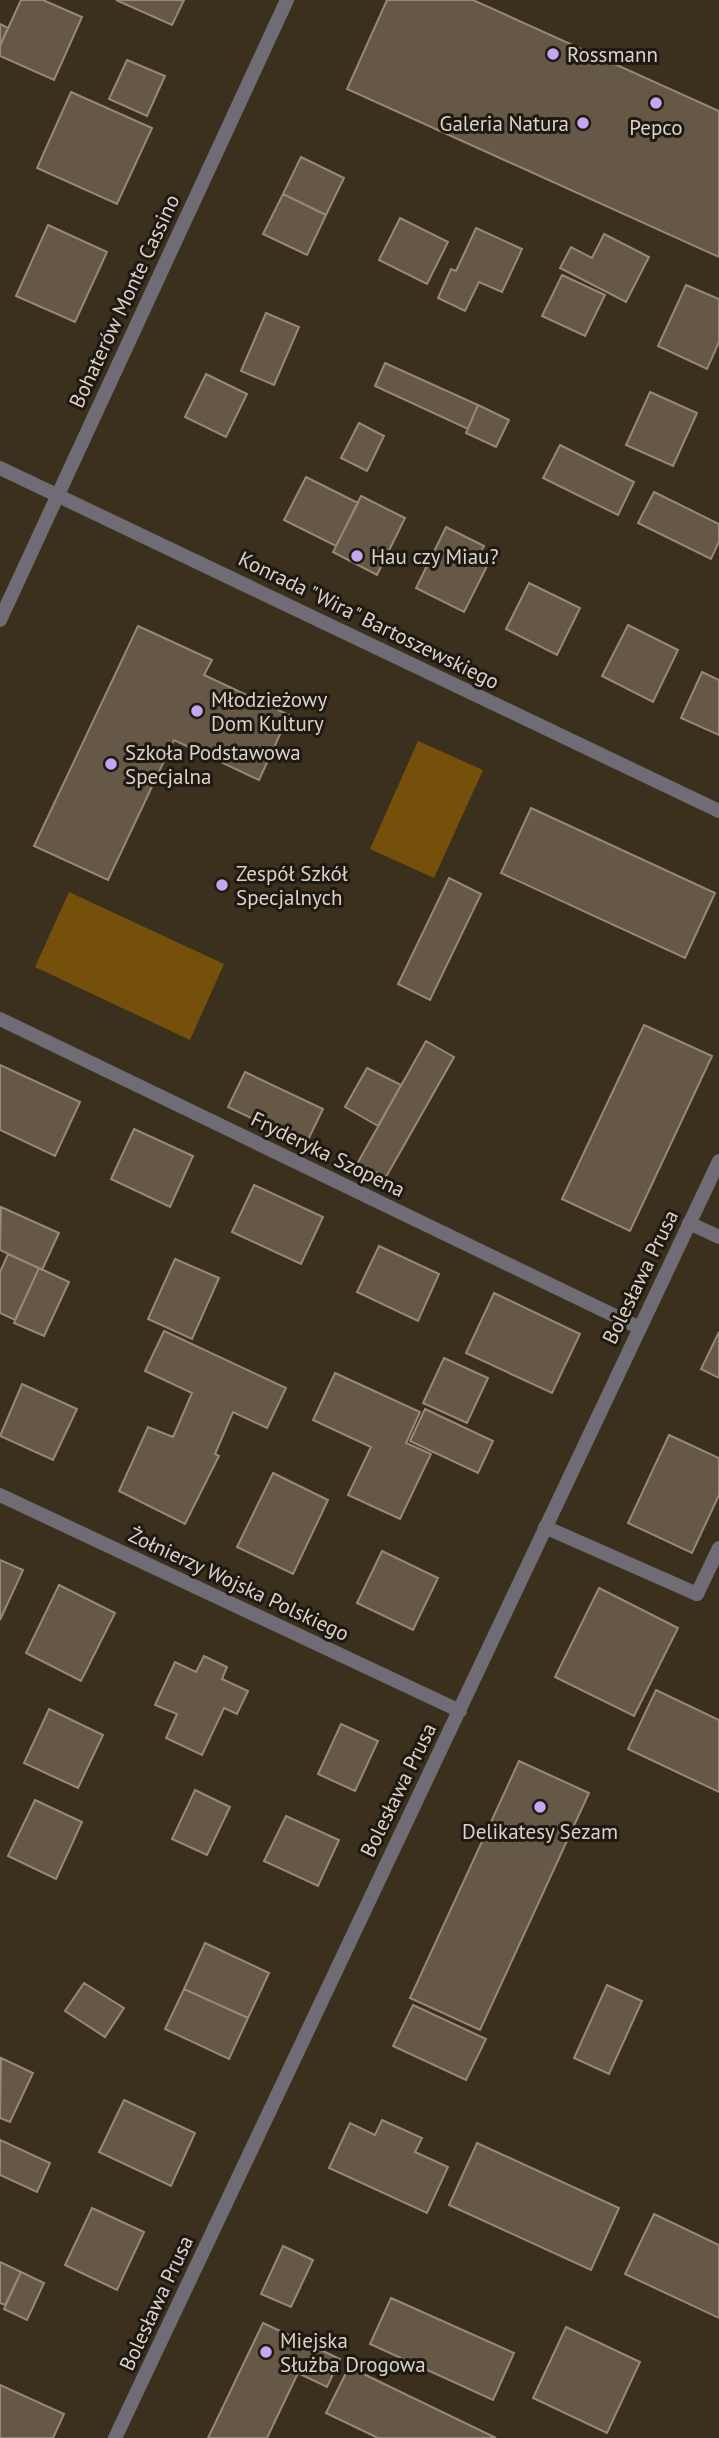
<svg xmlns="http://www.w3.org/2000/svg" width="719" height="2438" font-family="'PT Sans',sans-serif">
<rect width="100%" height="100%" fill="#3b301e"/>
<path fill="#74500b" d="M418,741L483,770L434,878L370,849Z
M69,892L224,964L190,1040L35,967Z"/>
<path fill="#655846" stroke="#978975" stroke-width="2" d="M21,0H43L82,17L54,80L0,56V46Z
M116,0H184L172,25Z
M387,0H473L719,111V257L347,89Z
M0,24L8,28L0,45Z
M127,60L165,76L147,116L109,99Z
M71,92L152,128L117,204L37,168Z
M301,157L344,178L326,215L283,194Z
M283,194L326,215L307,255L263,234Z
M400,218L448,242L427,284L379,260Z
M48,225L107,252L75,322L16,296Z
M476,228L522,249L502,292L479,282L465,311L438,298L451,269L456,271Z
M604,234L649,257L626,302L560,268L571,247L592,258Z
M562,275L605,295L585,336L542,316Z
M686,285L719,299V342L707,369L658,346Z
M266,313L299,327L274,385L241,371Z
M385,363L478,405L468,429L375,386Z
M206,374L247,394L226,437L185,417Z
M650,392L697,413L673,466L626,445Z
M478,405L509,420L496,447L466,433Z
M359,423L384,436L367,471L341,458Z
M560,445L634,482L618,515L543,478Z
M306,477L358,503L336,546L284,520Z
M654,492L719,524V542L711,559L638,523Z
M361,496L405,518L377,575L333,552Z
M446,527L484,546L477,559L488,564L464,612L416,588Z
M529,583L580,608L557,655L506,629Z
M628,625L678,650L653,702L602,676Z
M138,626L212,660L204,675L289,715L259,780L174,740L108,880L34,846Z
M702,672L719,680V735L681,718Z
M531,808L715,893L685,958L501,873Z
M449,878L481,894L430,1000L398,984Z
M644,1025L712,1056L630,1231L562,1199Z
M426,1041L454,1057L386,1177L357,1164Z
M0,1065L80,1102L55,1156L0,1130Z
M367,1068L401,1085L378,1126L345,1107Z
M245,1072L323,1109L306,1144L228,1107Z
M134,1129L193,1156L170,1207L111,1179Z
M254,1185L323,1217L301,1264L232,1232Z
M1,1207L59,1233L42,1270L0,1250Z
M379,1246L439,1274L418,1321L357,1292Z
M8,1254L39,1268L15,1320L0,1313V1272Z
M175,1259L219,1278L192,1339L148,1319Z
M39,1268L69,1282L44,1336L14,1323Z
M494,1293L580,1334L552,1393L466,1353Z
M164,1331L286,1388L267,1428L233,1412L215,1454L219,1456L185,1524L119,1491L148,1427L173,1437L192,1393L145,1371Z
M719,1332V1378L701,1369Z
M444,1358L488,1378L467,1423L423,1403Z
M335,1373L420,1412L406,1443L431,1454L400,1519L348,1495L371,1447L313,1420Z
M22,1384L77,1409L53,1460L0,1436Z
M425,1409L493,1441L478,1473L410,1441Z
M669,1435L719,1458V1495L692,1553L628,1523Z
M273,1473L328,1500L293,1574L237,1547Z
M382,1551L438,1578L413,1630L357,1603Z
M0,1560L23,1570L0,1620Z
M59,1585L115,1613L81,1681L26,1653Z
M599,1588L678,1628L634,1716L555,1677Z
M204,1656L227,1667L222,1679L248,1691L237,1714L224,1708L202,1755L166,1738L177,1714L155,1705L175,1662L196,1672Z
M656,1690L719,1720V1792L628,1749Z
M49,1709L103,1735L78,1788L24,1763Z
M341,1724L378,1741L355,1791L318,1774Z
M519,1761L589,1793L480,2030L410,1998Z
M195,1790L230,1807L207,1855L172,1839Z
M35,1800L82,1822L56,1879L8,1856Z
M286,1816L339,1840L318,1886L264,1861Z
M205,1943L269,1973L248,2018L184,1989Z
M84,1983L124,2008L105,2037L65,2011Z
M607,1985L642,2001L609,2074L574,2058Z
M184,1989L248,2018L229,2059L165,2029Z
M413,2005L486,2039L466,2080L393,2046Z
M1,2058L33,2073L10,2122L0,2118Z
M124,2100L195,2133L171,2186L99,2152Z
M382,2120L422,2138L415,2152L448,2167L427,2213L329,2168L350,2123L375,2135Z
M0,2140L50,2163L37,2192L0,2175Z
M477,2143L619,2208L591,2270L449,2205Z
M92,2208L144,2232L117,2290L65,2265Z
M654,2214L719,2245V2318L625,2274Z
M283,2246L313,2260L291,2307L261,2294Z
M0,2262L21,2272L5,2305L0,2303Z
M21,2272L44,2283L27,2320L4,2309Z
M391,2298L514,2353L493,2400L370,2344Z
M263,2323L340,2359L327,2387L298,2373L267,2438H208Z
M566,2327L640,2362L607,2433L533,2398Z
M349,2367L496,2438H378L326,2413Z
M0,2385L64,2414L53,2438H0Z"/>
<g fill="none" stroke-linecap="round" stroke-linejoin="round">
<path stroke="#6f6c75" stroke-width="14" d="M545,1527L697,1594"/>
<path stroke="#6f6c75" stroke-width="14" d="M0,468L719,811
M0,1019L638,1327
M689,1223L719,1237
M0,1495L460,1711
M697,1594L719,1548
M115,2438L719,1161"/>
<path stroke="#6f6c75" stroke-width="14" d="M0,620L287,0"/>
</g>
<g fill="#c3a7f2" stroke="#1e1911" stroke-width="2.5">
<circle cx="553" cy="54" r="7"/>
<circle cx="656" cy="103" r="7"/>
<circle cx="583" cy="123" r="7"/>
<circle cx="357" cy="556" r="7"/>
<circle cx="197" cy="711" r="7"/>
<circle cx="111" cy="764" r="7"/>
<circle cx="222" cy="885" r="7"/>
<circle cx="540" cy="1807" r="7"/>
<circle cx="266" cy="2352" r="7"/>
</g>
<g text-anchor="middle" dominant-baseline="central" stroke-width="6" stroke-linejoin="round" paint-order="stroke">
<g font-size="21" fill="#dbd3c9" stroke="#1e1911" text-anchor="start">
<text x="567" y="54">Rossmann</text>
<text x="569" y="123" text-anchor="end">Galeria Natura</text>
<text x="656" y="127" text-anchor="middle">Pepco</text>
<text x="371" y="556">Hau czy Miau?</text>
<text x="211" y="699">Młodzieżowy<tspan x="211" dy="24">Dom Kultury</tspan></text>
<text x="125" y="752">Szkoła Podstawowa<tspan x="125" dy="24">Specjalna</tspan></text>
<text x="236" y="873">Zespół Szkół<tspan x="236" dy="24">Specjalnych</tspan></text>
<text x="540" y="1831" text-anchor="middle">Delikatesy Sezam</text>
<text x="280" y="2340">Miejska<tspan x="280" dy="24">Służba Drogowa</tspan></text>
</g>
<g font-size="21" fill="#dbd3c9" stroke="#1e1911">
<text transform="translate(124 301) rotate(-65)">Bohaterów Monte Cassino</text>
<text transform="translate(369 620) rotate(26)">Konrada "Wira" Bartoszewskiego</text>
<text transform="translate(328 1154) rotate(26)">Fryderyka Szopena</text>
<text transform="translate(640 1277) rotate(-64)">Bolesława Prusa</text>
<text transform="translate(239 1584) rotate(25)">Żołnierzy Wojska Polskiego</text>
<text transform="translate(398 1790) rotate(-64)">Bolesława Prusa</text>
<text transform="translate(156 2303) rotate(-65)">Bolesława Prusa</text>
</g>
</g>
</svg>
